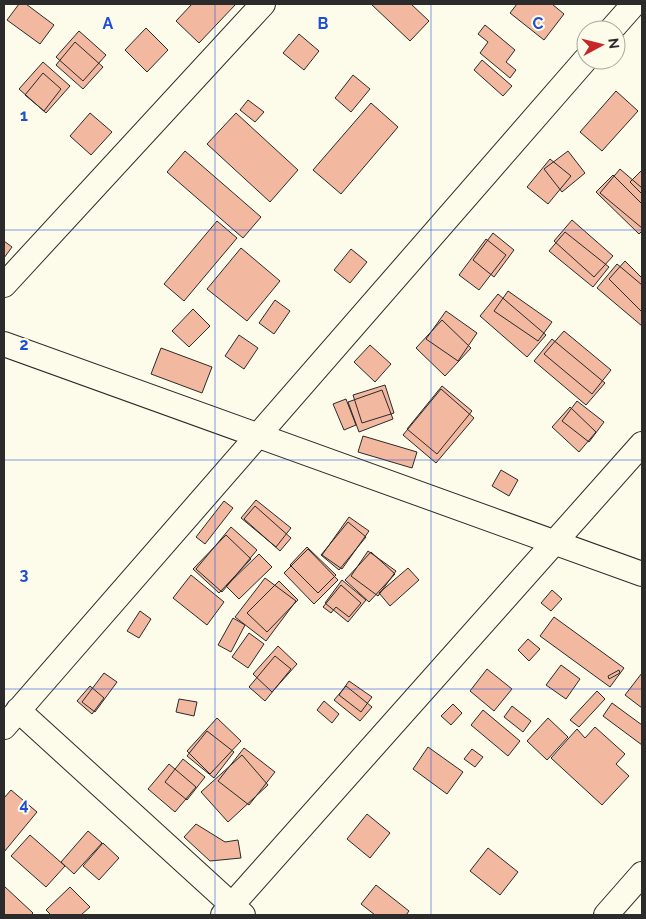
<svg xmlns="http://www.w3.org/2000/svg" width="646" height="919" font-family="Raleway,sans-serif">
<rect width="100%" height="100%" fill="#fdfbea"/>
<path fill="#f2b8a0" stroke="#2b2b2b" d="M19,4H26L54,25L40,44L7,20Z
M192,4H236L199,43L176,21Z
M371,4H411L429,21L410,41Z
M517,4H552L564,14L544,40L510,13Z
M485,25L515,50L506,62L516,70L510,78L480,53L488,42L478,34Z
M146,28L168,50L147,72L125,50Z
M79,31L106,55L83,81L56,57Z
M299,34L319,51L304,70L283,53Z
M75,42L103,67L83,89L56,65Z
M482,60L512,86L503,96L474,70Z
M43,62L70,86L46,113L19,89Z
M43,73L61,89L44,111L25,95Z
M353,75L370,89L351,112L335,98Z
M616,91L638,111L602,151L580,132Z
M248,100L264,112L255,122L240,110Z
M371,103L398,127L341,194L313,170Z
M90,113L112,132L91,155L70,136Z
M236,113L298,170L270,202L207,144Z
M185,151L261,217L243,238L167,172Z
M568,151L585,173L562,192L544,169Z
M550,159L571,176L548,204L527,187Z
M620,169L642,188V228L600,193Z
M642,170V194L630,182Z
M613,175L642,204V231L639,234L596,192Z
M572,220L613,256L594,277L554,241Z
M217,221L237,238L184,301L164,284Z
M565,232L609,267L593,287L549,251Z
M493,233L514,250L494,277L473,260Z
M486,239L506,255L479,290L459,275Z
M4,241L12,247L4,258Z
M241,248L280,281L247,321L207,289Z
M351,249L367,262L350,283L334,270Z
M625,261L642,278V312L609,279Z
M617,264L642,285V326L597,288Z
M508,291L552,322L538,341L494,311Z
M498,294L546,335L527,357L480,316Z
M275,300L290,311L274,334L259,323Z
M193,309L210,326L189,347L172,331Z
M446,311L477,333L458,361L426,339Z
M442,320L471,348L445,376L416,348Z
M564,331L611,370L592,394L544,354Z
M239,335L258,348L244,369L225,356Z
M552,339L605,383L586,405L534,361Z
M370,345L391,364L375,382L354,362Z
M161,348L212,367L202,393L151,374Z
M385,385L394,413L362,423L353,395Z
M442,386L472,411L437,454L407,429Z
M441,389L474,418L436,463L403,435Z
M382,390L393,419L359,432L348,402Z
M346,399L356,425L344,430L333,404Z
M577,401L604,422L589,442L562,421Z
M570,407L596,432L579,452L552,427Z
M363,436L417,452L412,468L358,452Z
M501,470L518,480L509,496L492,486Z
M256,500L291,528L276,547L241,518Z
M224,501L233,508L205,544L196,537Z
M255,506L291,538L280,551L244,519Z
M349,517L369,531L342,569L322,555Z
M348,522L366,537L339,570L321,555Z
M231,527L257,550L222,592L196,569Z
M226,535L251,559L219,593L193,569Z
M307,547L336,575L318,593L290,565Z
M308,549L338,580L314,604L284,573Z
M368,551L396,571L378,596L351,576Z
M371,552L395,574L369,602L345,580Z
M259,554L272,567L239,599L226,586Z
M408,568L419,580L390,606L379,593Z
M191,575L224,602L207,625L173,598Z
M265,578L296,601L266,641L235,617Z
M342,580L366,600L348,622L325,603Z
M279,581L298,600L267,632L247,613Z
M341,585L361,603L349,617L336,607L331,613L323,607Z
M552,590L562,599L551,611L541,603Z
M140,611L151,619L139,638L127,631Z
M554,617L624,668L610,687L540,636Z
M233,618L245,625L231,652L218,645Z
M249,633L264,644L248,668L232,657Z
M528,639L540,649L529,661L518,650Z
M278,646L297,664L272,692L253,674Z
M275,656L291,669L265,701L249,687Z
M561,665L580,679L566,699L546,685Z
M487,669L512,689L494,711L470,691Z
M619,670L620,673L609,679L608,676Z
M104,673L117,682L95,712L82,702Z
M642,673V708L625,695Z
M349,681L372,697L361,712L339,695Z
M90,686L104,698L92,714L77,701Z
M346,686L372,707L360,721L334,700Z
M597,691L605,699L579,727L570,720Z
M179,699L197,702L194,716L176,712Z
M324,701L339,714L332,723L317,710Z
M612,703L642,725V745L603,716Z
M453,704L462,713L451,725L441,716Z
M512,706L531,721L523,732L504,717Z
M483,710L520,741L508,756L471,725Z
M217,718L241,741L210,774L187,751Z
M548,718L568,737L547,760L527,741Z
M595,727L625,754L616,764L629,776L602,805L551,758L577,729L585,738Z
M207,731L234,752L214,778L187,756Z
M428,747L463,772L447,794L413,769Z
M244,748L275,772L249,805L218,781Z
M472,749L483,757L475,767L464,759Z
M242,755L268,785L228,822L201,792Z
M183,759L205,777L187,800L165,782Z
M169,764L196,787L175,812L148,789Z
M11,790L37,812L4,852V798Z
M367,814L390,833L370,858L347,839Z
M196,824L225,842L238,840L241,858L210,861L184,837Z
M88,831L102,843L74,874L61,862Z
M30,835L65,866L46,887L11,856Z
M103,843L119,858L99,880L83,866Z
M488,848L518,872L500,895L470,871Z
M376,885L409,911L406,915H375L361,904Z
M4,886L33,913L31,915H4Z
M70,887L90,907L81,915H51L46,910Z"/>
<g fill="none" stroke-linecap="round" stroke-linejoin="round">
<g stroke="#2b2b2b" stroke-width="26">
<path id="minor" d="M611,30L634,4
M4,285L263,4
M4,344L642,574
M18,710L243,915
M4,727L586,59
M223,915L642,444
M606,915L642,874"/>
</g>
<use href="#minor" stroke="#fdfbea" stroke-width="24"/>
</g>
<path fill="none" stroke="#1d4ed8" stroke-width="1" stroke-opacity="0.55" d="M215,4V915M431,4V915M4,230H642M4,460H642M4,689H642"/>
<g font-size="16" text-anchor="middle" font-weight="bold" fill="#1d4ed8" stroke="#fdfbea" stroke-width="4" stroke-linejoin="round" paint-order="stroke">
<text x="108" y="29">A</text>
<text x="323" y="29">B</text>
<text x="538" y="29">C</text>
<text x="24" y="121">1</text>
<text x="24" y="350">2</text>
<text x="24" y="580">3</text>
<text x="24" y="810">4</text>
</g>
<rect width="646" height="919" fill="none" stroke="#2b2b2b" stroke-width="10"/>
<g transform="translate(601 45) rotate(83)"><circle r="24" fill="#fdfbea" stroke="#a9a89e"/>
<path d="M0-4L9 19L0 12L-9 19Z" fill="#c62828"/>
<text y="-8" font-size="14" font-weight="bold" text-anchor="middle" fill="#2b2b2b">N</text>
</g>
</svg>
